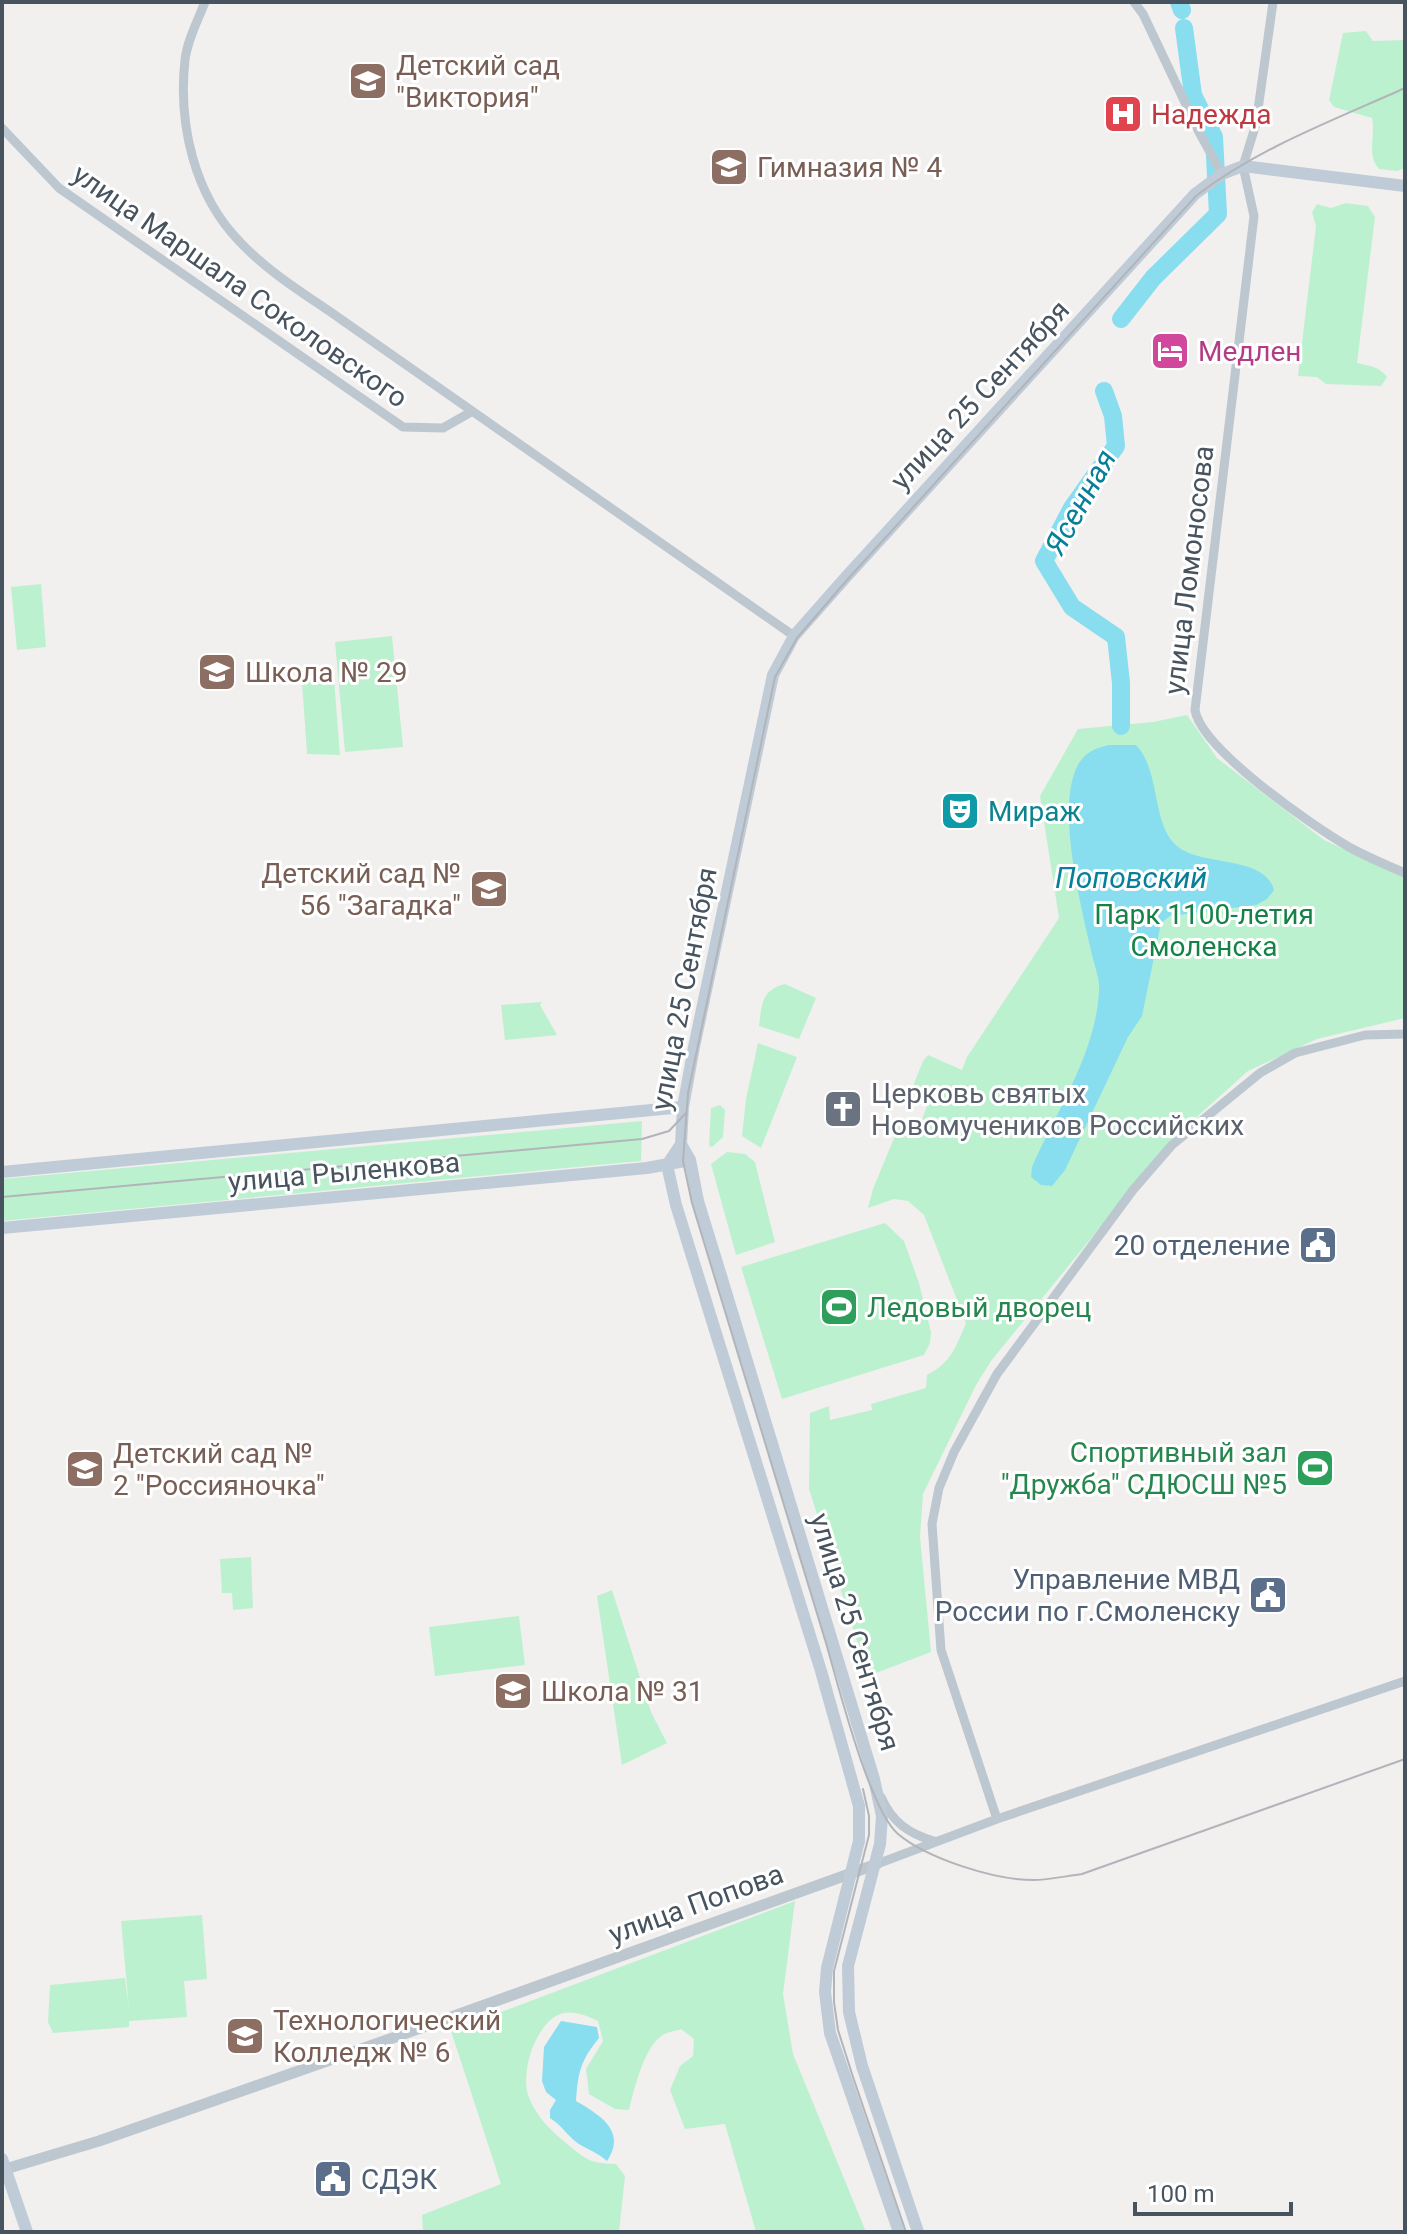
<svg xmlns="http://www.w3.org/2000/svg" width="1407" height="2234" font-family="Roboto,sans-serif">
<rect width="100%" height="100%" fill="#f2efef"/>
<path fill="#bcf1cf" d="M1366,31L1373,41L1405,40V168L1397,171L1379,169C1366,154 1376,136 1372,118L1334,107L1329,100L1343,33Z
M1346,203L1368,206L1375,217L1357,363C1370,366 1378,366 1387,377L1381,386L1326,384L1317,377L1298,376L1316,226L1312,212L1317,204L1331,208Z
M41,584L46,647L17,650L11,587Z
M392,636L403,747L345,752L335,642Z
M334,679L340,755L307,754L302,682Z
M1187,715L1217,758L1324,840L1405,877V1018L1317,1039L1248,1071L1171,1140L991,1361L976,1385L923,1494L920,1537L931,1652L868,1676L809,1489L810,1413L829,1406L830,1420L872,1410L871,1404L926,1388L927,1375C950,1364 957,1345 966,1323L924,1215L908,1201L894,1199L868,1208L873,1189L899,1126L917,1132L929,1101L911,1091L923,1061L928,1055L962,1070L967,1057L1059,918L1040,796L1078,729L1153,722Z
M785,984L816,998L799,1039L759,1026C762,1004 761,990 785,984Z
M542,1002L540,1005L557,1035L505,1040L501,1005Z
M758,1043L797,1057L761,1148L742,1136L746,1099Z
M720,1105L725,1110L723,1137L712,1147L709,1146L711,1108Z
M642,1121L641,1161L2,1221V1179Z
M727,1152L745,1154L755,1162L775,1242L736,1255L711,1164Z
M885,1223L904,1241L919,1283L931,1332L930,1343L924,1355L782,1399L741,1267Z
M251,1557L253,1608L233,1610L232,1593H222L220,1559Z
M612,1590L651,1712L667,1743L622,1765L597,1596Z
M519,1616L525,1665L435,1676L429,1627Z
M795,1901L783,1994L793,2054L866,2232H756L725,2124L685,2129L670,2090L680,2066L693,2056L694,2039L681,2029C676,2031 667,2032 663,2035C644,2046 634,2090 629,2110L615,2109L589,2094L586,2069L603,2041L598,2021C585,2015 570,2008 556,2016C534,2029 521,2072 528,2095C535,2115 550,2130 566,2143C587,2160 588,2163 616,2164L625,2176L619,2232H423L422,2215L501,2184L451,2031Z
M202,1915L207,1979L184,1981L187,2017L129,2021V2027L53,2033L48,2022L50,1985L125,1978L129,2008L121,1921Z"/>
<path fill="#88ddef" d="M1109,745H1136C1161,771 1151,824 1177,846C1202,867 1265,855 1274,890L1267,899L1256,905L1170,916L1161,923L1142,1016L1128,1037L1065,1170L1052,1186L1041,1185L1031,1177L1032,1167C1056,1112 1096,1053 1099,991C1100,980 1095,967 1092,955C1082,909 1054,805 1079,763C1086,752 1096,748 1109,745Z
M561,2021L597,2027L599,2038C580,2061 578,2073 576,2101C600,2115 627,2131 607,2161C598,2153 589,2150 579,2144C568,2137 563,2126 550,2118V2110L556,2100L546,2092L542,2081L544,2047Z"/>
<g fill="none" stroke-linecap="round" stroke-linejoin="round">
<path stroke="#88ddef" stroke-width="18" d="M1179,2L1182,10
M1121,319L1153,278L1218,214L1214,137L1193,95L1184,28
M1104,391L1113,416L1116,446L1072,508L1044,561L1072,607L1116,637L1121,683V726"/>
<path stroke="#bdc7cf" stroke-width="9" d="M205,2C198,20 187,41 185,60C178,124 194,195 240,242C269,273 308,296 342,320L794,636
M1134,2L1143,14L1199,132L1222,174
M1273,2L1256,124L1243,166L1254,216L1195,710C1201,749 1313,826 1349,847C1367,857 1386,865 1405,873
M2,128L59,188L403,427L443,428L471,412
M881,1797C892,1822 909,1834 934,1841
M997,1819L941,1650L932,1524L939,1488L954,1452L997,1374L1133,1190L1172,1145L1260,1073L1295,1053L1365,1035L1405,1034
M877,1864L997,1819L1405,1681"/>
<path stroke="#bdc7cf" stroke-width="11" d="M2,2170L99,2141L387,2040L877,1864"/>
<path stroke="#bfcbd7" stroke-width="12" d="M681,1144L667,1165L676,1205L821,1671L859,1806V1841L827,1968L825,1992L830,2033L899,2232
M2,1172L683,1107
M2,1228L647,1168L690,1160
M2,2159L27,2232
M918,2232L862,2066L849,2012L848,1966L880,1844L882,1816L874,1779L722,1279L698,1201L690,1160L681,1144L683,1107L694,1047L773,675L794,636L846,577L1195,194L1222,174L1243,166L1405,186"/>
<path stroke="#b1b5ba" stroke-width="2" d="M1405,88C1334,120 1258,148 1196,196L847,580L797,638L775,677L688,1093L683,1161L692,1203C736,1349 781,1496 826,1643C838,1684 869,1809 898,1834C928,1859 995,1880 1033,1880C1049,1880 1066,1876 1082,1874L1405,1759
M2,1197L642,1139L669,1131L686,1113
M863,1789L869,1816V1835L834,1971V2002L838,2030L853,2077L906,2232"/>
</g>
<defs>
<g id="school-square" transform="scale(2)"><rect x="-9" y="-9" width="18" height="18" rx="4" fill="#8d6e63" stroke="#fff"/><path d="M0-5L7-2L0 1L-7-2ZM-4 1L0 2.5L4 1V4Q0 6-4 4Z" fill="#fff"/></g>
<g id="hospital-square" transform="scale(2)"><rect x="-9" y="-9" width="18" height="18" rx="4" fill="#e0444e" stroke="#fff"/><path d="M-5-5h3v3.5h4V-5h3V5h-3V1.5h-4V5h-3Z" fill="#fff"/></g>
<g id="hotel-square" transform="scale(2)"><rect x="-9" y="-9" width="18" height="18" rx="4" fill="#d1479c" stroke="#fff"/><path d="M-6-4.5h1.5V1H6V5H4.5V3h-9V5H-6ZM-4 0a1.8 1.8 0 1 1 3.6 0ZM.5 0V-2.5h3Q6-2.5 6 0Z" fill="#fff"/></g>
<g id="theatre-square" transform="scale(2)"><rect x="-9" y="-9" width="18" height="18" rx="4" fill="#0f9aa8" stroke="#fff"/><path d="M-5-5.5Q0-4 5-5.5V0Q5 5 0 6Q-5 5-5 0ZM-3.3-2.5H-1v1.5H-3.3ZM1-2.5H3.3v1.5H1ZM-2.8 1Q0 5.5 2.8 1Z" fill="#fff"/></g>
<g id="church-square" transform="scale(2)"><rect x="-9" y="-9" width="18" height="18" rx="4" fill="#6b7280" stroke="#fff"/><path d="M-1.2-6h2.4v3.5h3.3v2.4h-3.3V6h-2.4V-.1h-3.3v-2.4h3.3Z" fill="#fff"/></g>
<g id="civic-square" transform="scale(2)"><rect x="-9" y="-9" width="18" height="18" rx="4" fill="#5c6f8a" stroke="#fff"/><path d="M-.6-6.5H3V-4.5H.6V-3L4-1V1h2V6H-6V1h2V-1L-.6-3ZM-1.2 2.5V6h2.4V2.5Z" fill="#fff"/></g>
<g id="stadium-square" transform="scale(2)"><rect x="-9" y="-9" width="18" height="18" rx="4" fill="#2e9e5b" stroke="#fff"/><path d="M0-5a6.5 5 0 1 0 0 10a6.5 5 0 1 0 0-10ZM-3.5-1.8h7v3.6h-7Z" fill="#fff"/></g>
<g id="university-square" transform="scale(2)"><rect x="-9" y="-9" width="18" height="18" rx="4" fill="#8d6e63" stroke="#fff"/><path d="M0-5L7-2L0 1L-7-2ZM-4 1L0 2.5L4 1V4Q0 6-4 4Z" fill="#fff"/></g>
</defs>
<g fill-rule="evenodd">
<use href="#school-square" x="368" y="81"/>
<use href="#hospital-square" x="1123" y="114"/>
<use href="#school-square" x="729" y="167"/>
<use href="#hotel-square" x="1170" y="351"/>
<use href="#school-square" x="217" y="672"/>
<use href="#theatre-square" x="960" y="811"/>
<use href="#school-square" x="489" y="889"/>
<use href="#church-square" x="843" y="1109"/>
<use href="#civic-square" x="1318" y="1245"/>
<use href="#stadium-square" x="839" y="1307"/>
<use href="#stadium-square" x="1315" y="1468"/>
<use href="#school-square" x="85" y="1469"/>
<use href="#civic-square" x="1268" y="1595"/>
<use href="#school-square" x="513" y="1691"/>
<use href="#university-square" x="245" y="2036"/>
<use href="#civic-square" x="333" y="2179"/>
</g>
<g text-anchor="middle" dominant-baseline="central" stroke-width="6" stroke-linejoin="round" paint-order="stroke">
<g font-size="28" fill="#785e54" stroke="#fff" text-anchor="start">
<text x="396" y="65">Детский сад<tspan x="396" dy="32">"Виктория"</tspan></text>
<text x="757" y="167">Гимназия № 4</text>
<text x="245" y="672">Школа № 29</text>
<text x="461" y="873" text-anchor="end">Детский сад №<tspan x="461" dy="32">56 "Загадка"</tspan></text>
<text x="113" y="1453">Детский сад №<tspan x="113" dy="32">2 "Россияночка"</tspan></text>
<text x="541" y="1691">Школа № 31</text>
<text x="273" y="2020">Технологический<tspan x="273" dy="32">Колледж № 6</tspan></text>
</g>
<g font-size="28" fill="#be3a42" stroke="#fff" text-anchor="start">
<text x="1151" y="114">Надежда</text>
</g>
<g font-size="28" fill="#47535e" stroke="#fff">
<text transform="translate(240 286) rotate(35)">улица Маршала Соколовского</text>
<text transform="translate(980 395) rotate(-47)">улица 25 Сентября</text>
<text transform="translate(1189 570) rotate(-83)">улица Ломоносова</text>
<text transform="translate(684 989) rotate(-79)">улица 25 Сентября</text>
<text transform="translate(344 1172) rotate(-5)">улица Рыленкова</text>
<text transform="translate(855 1632) rotate(73)">улица 25 Сентября</text>
<text transform="translate(696 1904) rotate(-20)">улица Попова</text>
</g>
<g font-size="28" fill="#b23c85" stroke="#fff" text-anchor="start">
<text x="1198" y="351">Медлен</text>
</g>
<g font-size="28" fill="#0d838f" stroke="#fff" text-anchor="start">
<text x="988" y="811">Мираж</text>
</g>
<g font-size="28" fill="#148247" stroke="#fff">
<text x="1204" y="914">Парк 1100-летия<tspan x="1204" dy="32">Смоленска</tspan></text>
</g>
<g font-size="28" fill="#5b616d" stroke="#fff" text-anchor="start">
<text x="871" y="1093">Церковь святых<tspan x="871" dy="32">Новомучеников Российских</tspan></text>
</g>
<g font-size="28" fill="#4e5e75" stroke="#fff" text-anchor="end">
<text x="1290" y="1245">20 отделение</text>
<text x="1240" y="1579">Управление МВД<tspan x="1240" dy="32">России по г.Смоленску</tspan></text>
<text x="361" y="2179" text-anchor="start">СДЭК</text>
</g>
<g font-size="28" fill="#27864d" stroke="#fff" text-anchor="start">
<text x="867" y="1307">Ледовый дворец</text>
<text x="1287" y="1452" text-anchor="end">Спортивный зал<tspan x="1287" dy="32">"Дружба" СДЮСШ №5</tspan></text>
</g>
<g font-size="30" font-style="italic" fill="#087f98" stroke="#fff">
<text transform="translate(1080 502) rotate(-61)">Ясенная</text>
<text x="1131" y="877">Поповский</text>
</g>
</g>
<rect width="1407" height="2234" fill="none" stroke="#47535e" stroke-width="8"/>
<path d="M1135 2202v12h156v-12" fill="none" stroke="#47535e" stroke-width="4"/>
<text x="1147" y="2202" font-size="24" fill="#47535e" stroke="#ffffff" stroke-width="6" paint-order="stroke">100 m</text>
</svg>
